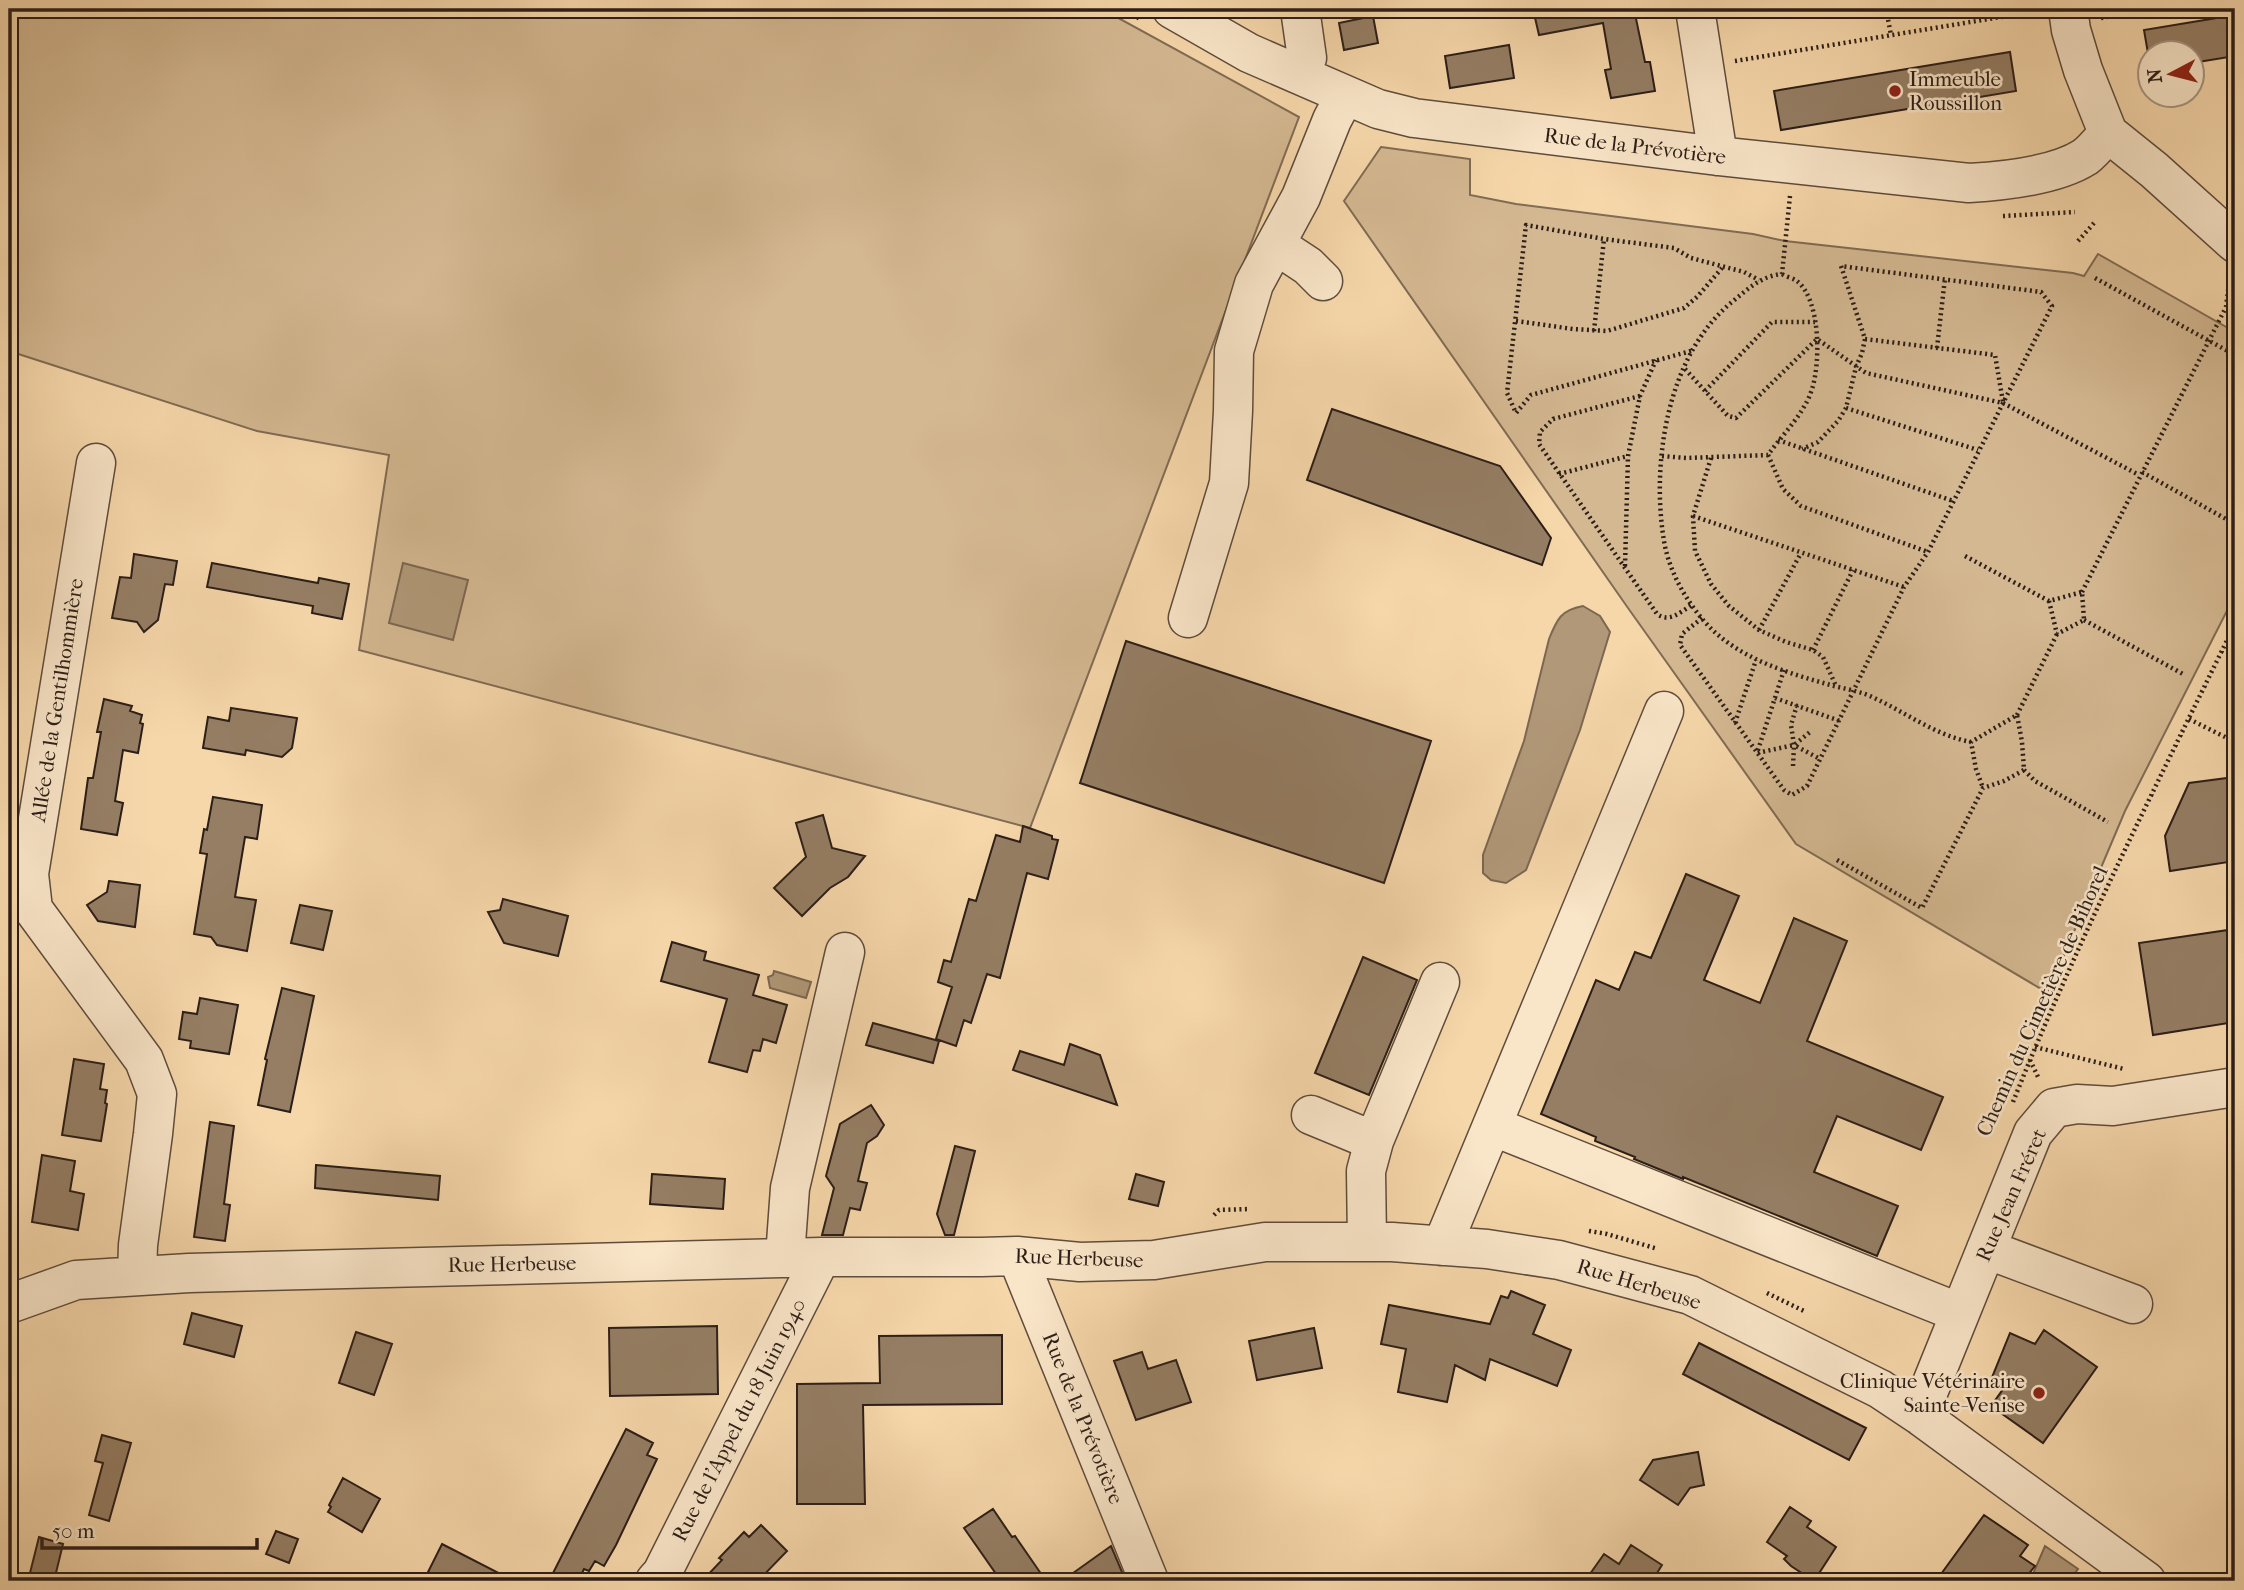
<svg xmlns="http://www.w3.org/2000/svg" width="2244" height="1590" font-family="'IM FELL French Canon',serif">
<rect width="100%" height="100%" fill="#f6d7aa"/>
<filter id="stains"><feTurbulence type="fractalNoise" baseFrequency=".00286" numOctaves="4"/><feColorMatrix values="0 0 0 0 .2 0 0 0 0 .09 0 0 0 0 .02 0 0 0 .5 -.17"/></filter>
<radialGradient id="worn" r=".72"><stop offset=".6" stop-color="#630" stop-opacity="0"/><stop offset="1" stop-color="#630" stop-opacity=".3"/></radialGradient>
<path fill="#d4b891" stroke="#806b54" stroke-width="2" d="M9,9H1102L1299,117L1030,828L359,650L389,455L257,431L9,351Z
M1381,147L1470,159V195L1516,204L1753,234L1785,241L2073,273L2084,276L2098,254L2235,332V595L2125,811L2048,993L1796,844L1628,608L1344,201Z"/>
<path fill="#b19878" stroke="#7c6752" stroke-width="2" d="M403,563L468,580L453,640L389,623Z
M1583,606L1600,616L1610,632L1580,730L1526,870L1506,883L1491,880L1483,873V855L1524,741L1549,639C1557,619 1561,610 1583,606Z
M774,971L811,982L806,998L770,988L768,977L773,975Z
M2045,1546L2078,1569L2069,1581H2030Z"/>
<path fill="#957e64" stroke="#2c1e18" stroke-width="2" d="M1533,9H1634L1645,62H1650L1655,91L1611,98L1605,70L1611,69L1603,23L1539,35Z
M2235,15V56L2192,63V52H2150V65L2144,30Z
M1373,16L1378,43L1344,50L1339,23Z
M1509,45L1514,78L1450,88L1445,56Z
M2010,52L2016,91L1781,130L1774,91Z
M1332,409L1500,466L1551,538L1542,565L1307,480Z
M134,554L177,561L173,585L165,584L158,620L144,632L137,622L112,618L120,577L131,578Z
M212,563L318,583L319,578L349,584L342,619L312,613L313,606L207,587Z
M1126,641L1431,741L1384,883L1080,783Z
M104,699L132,706L130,711L142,715L140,723L143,724L138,753L123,750L115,801L123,803L117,835L81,829L88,778H93L101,732H97Z
M231,708L297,718L292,748L282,757L246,750L245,755L203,748L208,717L229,721Z
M2235,777V861L2170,871L2165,836L2189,783Z
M213,797L262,805L257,839L245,837L235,897L256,900L247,951L217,945L211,937L194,934L207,854L200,853L204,829L207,830Z
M823,815L832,848L865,856L848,877L830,888L802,916L774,888L806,857L796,823Z
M1023,826L1052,836V839L1058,840L1048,879L1027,873L1000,978L987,974L971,1023L964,1020L956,1046L936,1039L952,987L938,982L944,960L951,962L969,899L976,901L996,835L1020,842Z
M1686,874L1739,896L1704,980L1760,1003L1794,918L1847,941L1807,1041L1943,1097L1921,1150L1837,1116L1814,1172L1898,1206L1877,1256L1683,1177V1179L1634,1159L1635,1157L1595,1141L1596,1137L1541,1114L1596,980L1619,990L1635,952L1651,958Z
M109,881L140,885L135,927L98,921L87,905L107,892Z
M503,899L568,916L558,956L504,943L488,912L500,910Z
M300,905L332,911L323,950L291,943Z
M2235,929V1022L2153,1035L2139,943Z
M672,942L706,952L704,960L759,975L753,995L787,1005L776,1043L763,1039L760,1051L753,1050L747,1072L709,1062L727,999L661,981Z
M1363,957L1417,980L1369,1095L1315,1073Z
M282,988L314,996L290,1112L258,1105L267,1060L265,1059Z
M200,998L238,1005L229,1054L190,1048L191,1041L179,1039L183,1012L197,1014Z
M873,1023L939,1041L933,1063L866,1045Z
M1070,1044L1100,1055L1117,1105L1013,1070L1020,1051L1064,1065Z
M74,1059L104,1064L100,1089L107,1090L105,1103L107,1104L101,1141L62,1135Z
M871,1105L884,1125L877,1136L867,1143L858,1181L867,1183L860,1210L850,1208L843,1235H822L834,1188L826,1176L840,1124Z
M210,1122L234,1126L224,1204L230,1205L225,1241L194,1237Z
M955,1146L975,1151L954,1235H945L937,1214Z
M42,1155L75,1161L70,1191L84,1194L78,1230L32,1222Z
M316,1165L440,1176L438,1200L315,1188Z
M652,1174L725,1179L723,1209L650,1204Z
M1136,1174L1164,1182L1158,1206L1129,1199Z
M1511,1291L1545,1305L1533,1334L1571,1350L1557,1386L1490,1359L1485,1380L1455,1365L1447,1402L1398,1392L1406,1349L1381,1344L1389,1305L1490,1324L1501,1296L1508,1298Z
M192,1313L242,1326L234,1357L184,1344Z
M717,1326L718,1394L610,1396L609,1328Z
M1314,1328L1322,1368L1257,1380L1249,1341Z
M2044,1330L2097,1367L2043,1443L1991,1406L2006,1385L1991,1380L2010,1333L2035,1344Z
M356,1332L392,1344L374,1395L339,1383Z
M1002,1335V1404L863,1405L865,1504H797V1384L880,1383L879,1336Z
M1699,1343L1866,1428L1849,1460L1683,1374Z
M1142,1352L1148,1369L1176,1360L1191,1402L1136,1420L1114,1361Z
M626,1429L653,1443L647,1455L657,1459L616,1545L604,1566L595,1561L589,1571L584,1569L578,1581H549Z
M102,1435L131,1443L109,1521L89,1515L103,1463L95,1461Z
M1698,1452L1704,1485L1690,1488L1678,1505L1640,1480L1653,1460Z
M343,1478L380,1499L362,1532L328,1512L331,1507L329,1505Z
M1790,1507L1811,1521L1807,1527L1836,1547L1814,1581L1791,1566L1784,1559L1787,1556L1767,1542Z
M993,1509L1012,1537L1015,1536L1046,1581H1001L964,1528Z
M1984,1515L2028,1545L2020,1556L2035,1566L2023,1581H1936Z
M761,1525L787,1551L758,1581H702L722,1560L719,1558L744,1532L749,1537Z
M276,1531L298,1539L289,1563L266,1554Z
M39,1537L63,1544L54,1581H28Z
M442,1544L514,1581H445L428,1572Z
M1631,1545L1662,1565L1652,1581H1585L1604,1554L1619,1564Z
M1111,1546L1122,1572L1108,1581H1062Z"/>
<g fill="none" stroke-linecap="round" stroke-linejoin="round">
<g stroke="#5e4c3c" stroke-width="41">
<path id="minor" d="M1172,9L1249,53L1378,109L1414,118L1718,156L1969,183C2004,181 2055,176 2085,157C2093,151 2101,141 2108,133
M1300,9L1307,58
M1695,9L1718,156
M2068,9L2071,30L2083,70L2108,133L2154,170L2235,243
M1276,245L1308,266L1323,281
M96,463L29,874L33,909L144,1060L157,1094L153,1134L138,1245L137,1275
M1188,618L1229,483L1233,411L1234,351L1254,284L1301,197L1332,120L1345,95
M1311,1115L1374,1141L1440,982
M1492,1126L1960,1313
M1367,1242L1366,1171L1374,1141
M1442,1246L1664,711
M1986,1249L2133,1304
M1017,1256L1149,1581
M785,1257L790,1188L845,952
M9,1304L76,1280L189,1273L821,1257H981L1017,1256L1080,1262L1154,1260L1265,1242H1392L1487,1249L1559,1260L1690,1295L1880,1389L1919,1415L2146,1581
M1919,1415L2033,1133L2054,1108L2077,1104L2113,1106L2235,1087
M655,1581L662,1573L821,1257"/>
</g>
<path stroke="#2c1e18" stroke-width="4.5" stroke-dasharray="2 3.5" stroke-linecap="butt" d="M1123,9L1142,20
M1886,9L1891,35
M2101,18L2154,9
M1735,61L2031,12
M1790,196L1782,274C1761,276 1748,289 1732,302C1667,355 1651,463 1664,541C1669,571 1685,599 1704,621C1737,659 1788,673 1834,686C1846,689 1858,691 1870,696C1904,711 1934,735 1971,742
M2003,216L2075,212
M2078,241L2095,222
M2095,278L2235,355
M1516,321L1573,329L1607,331L1684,308L1697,297L1722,268
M1594,331L1604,239
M1865,339L1995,355L2003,402
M1937,348L1945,278
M1691,351L1531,395L1516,413L1507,393L1526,225L1604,239L1674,248L1691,258L1744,272L1759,280
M1685,369L1728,416L1736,418L1817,339L1866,373L2003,403L2139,475
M1705,391L1772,322H1815
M1640,396L1553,419L1540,432L1539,444L1657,614C1670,623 1680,612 1692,605
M1846,408L1978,450
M1778,440L1953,501
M1768,455L1783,489L1801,506L1928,552
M1662,456L1686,458L1768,455C1782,435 1803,415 1811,392C1821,365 1821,300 1797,281C1793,278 1786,277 1782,274
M1711,458L1693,516L1695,551L1711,584L1729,606L1759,630L1786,642L1813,650L1823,657L1836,686
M2142,472L2235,524
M1559,474L1628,456
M1693,516L1904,587
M1965,556L2049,601L2082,592L2084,620L2057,634L2049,601
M1625,566L1628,456L1640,396L1656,360
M2082,592L2226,307L2230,275
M1702,618L1682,634L1680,645L1784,790L1792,795L1807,786L1904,587L1928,552L2052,306L2041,292L1841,266L1865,339L1862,353L1856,367L1846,408L1838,421L1818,442L1802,449
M2084,620L2183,674
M1759,630L1801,553
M1813,650L1853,570
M1784,670L1757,753L1794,745L1810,732
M1775,698L1840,721
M1797,705L1791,725L1794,745L1820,759
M2017,715L2057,634
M2189,719L2235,742
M1735,723L1756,660
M1793,766L1794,746
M2024,770L2035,781L2108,822
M1837,860L1922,908L1983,788L2004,781L2024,770L2022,742L2017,715L1971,742L1976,769L1983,788
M2035,1047L2124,1069
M2030,1060L2039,1079
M2013,1102C2078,939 2158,782 2235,624
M1214,1215L1219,1210L1249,1209
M1589,1231L1607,1234L1658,1249
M1767,1293L1806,1312"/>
<use href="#minor" stroke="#f9e5c8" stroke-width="38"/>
</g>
<g fill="#8f2418" stroke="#f9e5c8" stroke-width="2.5">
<circle cx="1895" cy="91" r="7"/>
<circle cx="2039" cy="1393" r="7"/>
</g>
<g text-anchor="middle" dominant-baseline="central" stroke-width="5" stroke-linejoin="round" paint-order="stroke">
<g font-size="21" fill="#2c1e18" stroke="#f9e5c8" text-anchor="start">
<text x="1909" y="79">Immeuble<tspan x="1909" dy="24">Roussillon</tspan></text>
<text x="2025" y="1381" text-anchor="end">Clinique Vétérinaire<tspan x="2025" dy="24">Sainte-Venise</tspan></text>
</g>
<g font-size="21" fill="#2c1e18" stroke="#f9e5c8">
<text transform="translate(1635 146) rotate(7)">Rue de la Prévotière</text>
<text transform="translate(57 700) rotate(-81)">Allée de la Gentilhommière</text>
<text transform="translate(2042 1001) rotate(-66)">Chemin du Cimetière de Bihorel</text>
<text transform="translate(2011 1195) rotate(-66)">Rue Jean Fréret</text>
<text transform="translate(1079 1258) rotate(2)">Rue Herbeuse</text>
<text transform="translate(512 1264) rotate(-1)">Rue Herbeuse</text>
<text transform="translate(1639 1284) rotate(17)">Rue Herbeuse</text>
<text transform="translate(1083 1418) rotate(68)">Rue de la Prévotière</text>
<text transform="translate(739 1420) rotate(-63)">Rue de l'Appel du 18 Juin 1940</text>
</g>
</g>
<rect width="2244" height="1590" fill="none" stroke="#f6d7aa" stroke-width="35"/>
<rect x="10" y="10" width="2223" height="1569" fill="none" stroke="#2c1e18" stroke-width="3.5"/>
<rect x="18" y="18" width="2209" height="1555" fill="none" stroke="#2c1e18" stroke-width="2"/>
<g transform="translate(2171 74) rotate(263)"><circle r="33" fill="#f9e5c8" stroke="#a79582" stroke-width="2"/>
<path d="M0-5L12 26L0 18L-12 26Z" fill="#8f2418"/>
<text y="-10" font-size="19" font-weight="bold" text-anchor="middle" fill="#2c1e18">N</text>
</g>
<path d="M42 1538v10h215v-10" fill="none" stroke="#2c1e18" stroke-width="3.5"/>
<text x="52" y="1538" font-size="21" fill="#2c1e18" stroke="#f9e5c8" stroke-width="5" paint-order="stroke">50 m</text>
<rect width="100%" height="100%" filter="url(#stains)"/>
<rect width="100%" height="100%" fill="url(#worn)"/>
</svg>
